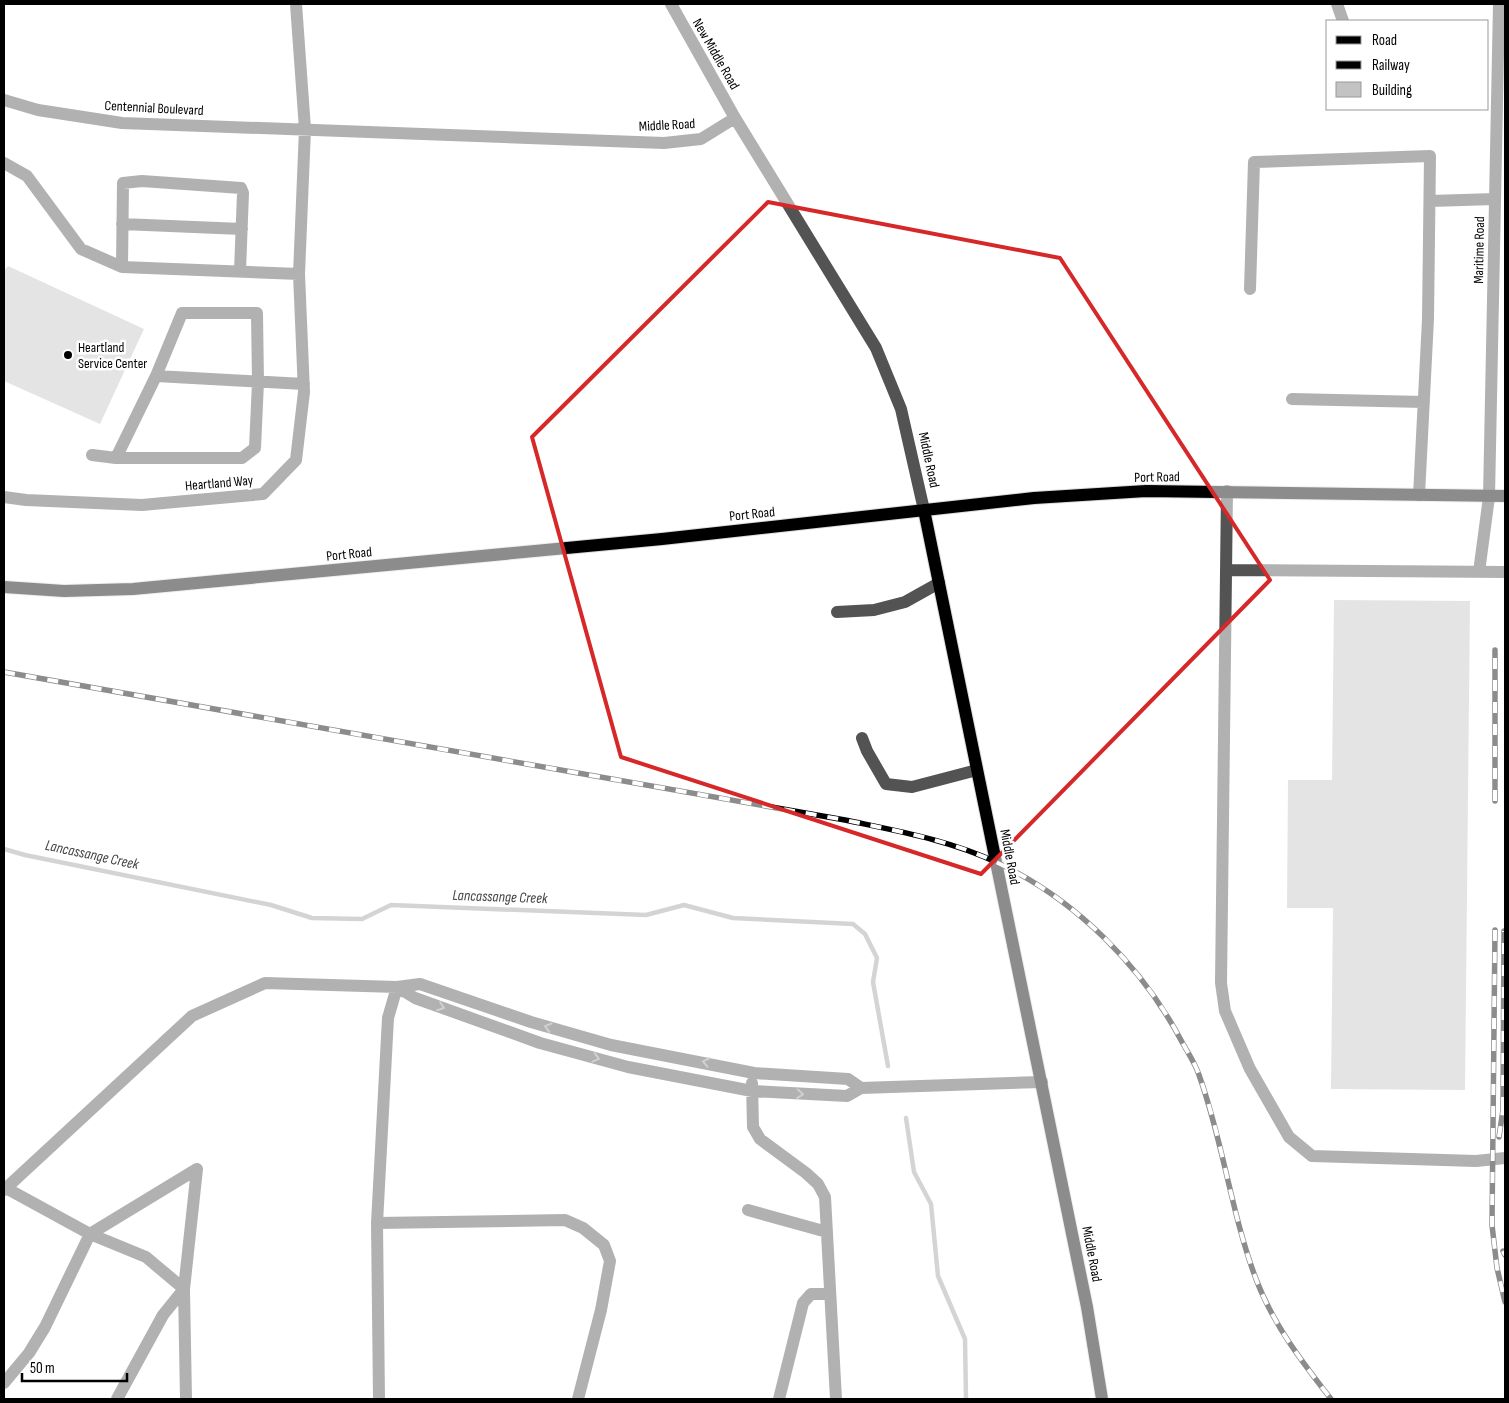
<svg xmlns="http://www.w3.org/2000/svg" width="1509" height="1403" font-family="'Sofia Sans Condensed',sans-serif">
<rect width="100%" height="100%" fill="#fff"/>
<g fill="none" stroke-linecap="round" stroke-linejoin="round">
<path stroke="#a1a1a1" stroke-width="4.5" d="M4,849L25,855L271,905L312,918L362,919L391,905L646,915L684,905L733,918L853,924L865,934L877,958L873,982L888,1066
M906,1118L914,1172L931,1204L938,1276L965,1339L966,1399"/>
</g>
<path fill="#c3c3c3" d="M8,266L144,329L100,424L4,381V271Z
M1334,600L1470,601L1465,1090L1331,1089L1333,908H1287L1288,780H1332Z"/>
<g fill="none" stroke-linecap="round" stroke-linejoin="round">
<g stroke="#dbdbdb" stroke-width="14">
<path id="major" d="M924,510L1087,1307L1102,1399
M4,587L64,591L133,589L662,539L1034,498L1146,491L1505,496"/>
</g>
<path stroke="#535353" stroke-width="12" d="M671,4L735,118L876,348L901,409L924,510
M1337,4L1343,21
M4,100L38,110L122,123L664,143L701,139L735,118
M4,163L27,176L81,249L122,267L299,274
M1430,201L1495,199
M122,224L242,229
M122,267L123,183L142,181L241,188L243,193L240,271
M1250,289L1254,162L1430,156L1428,319L1419,495
M1292,399L1424,402
M92,455L116,458L156,376L304,384
M116,458H242L255,448L258,382L257,313H182L156,376
M1227,491L1221,983L1225,1011L1250,1069L1289,1137L1312,1156L1476,1161L1505,1158
M4,497L26,500L142,505L263,494L296,460L304,392L299,274L305,129L296,4
M1226,570L1505,572
M1479,572L1489,497L1499,4
M837,612L874,610L905,602L939,583
M862,738L867,751L886,784L912,787L977,770
M397,987L415,998L540,1043L628,1067L752,1091L847,1096L861,1088L1042,1082
M752,1083L753,1127L760,1139L806,1173L818,1184L825,1197L836,1399
M4,1187L90,1234L45,1327L29,1353L4,1383
M4,1190L192,1016L265,983L397,987L420,984L531,1022L611,1045L754,1073L848,1079L861,1088
M748,1210L827,1232
M377,1223L565,1220L583,1228L604,1245L610,1261L601,1310L578,1399
M90,1234L146,1257L184,1289L163,1315L117,1399
M90,1234L197,1169
M186,1399L184,1289L197,1169
M379,1399L377,1223L388,1018L397,987
M779,1399L803,1303L811,1294H830"/>
<use href="#major" stroke="#000" stroke-width="12"/>
<g stroke="#000" stroke-width="5.5">
<path id="rail" d="M4,672L845,820C897,831 950,840 998,863C1076,900 1142,966 1182,1042C1188,1053 1195,1063 1199,1075C1223,1141 1231,1213 1256,1279C1273,1324 1302,1362 1331,1399
M1495,801V650
M1495,930L1492,1225L1497,1268L1505,1302
M1503,1108L1504,931
M1499,1137L1504,1103
M1503,1251L1505,1255"/>
</g>
<use href="#rail" stroke="#fff" stroke-width="4" stroke-dasharray="11" stroke-linecap="butt"/>
</g>
<defs><path id="oneway-chevron" d="M-2-3.5L2.5 0L-2 3.5" fill="none" stroke-width="1.6" stroke-linecap="round" stroke-linejoin="round" transform="scale(1.25)"/></defs>
<g stroke="#989898">
<use href="#oneway-chevron" transform="translate(441 1007) rotate(20)"/>
<use href="#oneway-chevron" transform="translate(548 1027) rotate(-164)"/>
<use href="#oneway-chevron" transform="translate(596 1058) rotate(15)"/>
<use href="#oneway-chevron" transform="translate(706 1062) rotate(-168)"/>
<use href="#oneway-chevron" transform="translate(800 1094) rotate(4)"/>
</g>
<path d="M0 0H1509V1403H0ZM768,202L1060,258L1270,580L981,874L621,757L532,437Z" fill="#fff" fill-opacity=".55" fill-rule="evenodd"/>
<path fill="none" stroke="#d62828" stroke-width="4" stroke-linejoin="round" d="M768,202L1060,258L1270,580L981,874L621,757L532,437Z"/>
<circle fill="#000" stroke="#fff" stroke-width="2" cx="68" cy="355" r="5"/>
<g text-anchor="middle" dominant-baseline="central" stroke-width="5" stroke-linejoin="round" paint-order="stroke">
<g font-size="14" fill="#000" stroke="#fff">
<text transform="translate(716 54) rotate(60)">New Middle Road</text>
<text transform="translate(154 108) rotate(3)">Centennial Boulevard</text>
<text transform="translate(667 125) rotate(-3)">Middle Road</text>
<text transform="translate(1479 250) rotate(-89)">Maritime Road</text>
<text transform="translate(929 460) rotate(78)">Middle Road</text>
<text transform="translate(1157 477) rotate(-1)">Port Road</text>
<text transform="translate(219 483) rotate(-5)">Heartland Way</text>
<text transform="translate(752 514) rotate(-6)">Port Road</text>
<text transform="translate(349 554) rotate(-6)">Port Road</text>
<text transform="translate(1010 857) rotate(79)">Middle Road</text>
<text transform="translate(1092 1254) rotate(79)">Middle Road</text>
</g>
<g font-size="14" fill="#000" stroke="#fff" text-anchor="start">
<text x="78" y="347">Heartland<tspan x="78" dy="16">Service Center</tspan></text>
</g>
<g font-size="15" font-style="italic" fill="#424242" stroke="#fff">
<text transform="translate(92 855) rotate(12)">Lancassange Creek</text>
<text transform="translate(500 897) rotate(2)">Lancassange Creek</text>
</g>
</g>
<rect width="1509" height="1403" fill="none" stroke="#000000" stroke-width="10"/>
<rect x="1326" y="20" width="162" height="90" fill="#ffffff" stroke="#999999"/>
<rect x="1336" y="36" width="25" height="8" fill="#000000" stroke="#999999"/>
<text x="1372" y="45" font-size="15" fill="#000000">Road</text>
<rect x="1336" y="61" width="25" height="8" fill="#000000" stroke="#999999"/>
<text x="1372" y="70" font-size="15" fill="#000000">Railway</text>
<rect x="1336" y="82" width="25" height="15" fill="#c3c3c3" stroke="#999999"/>
<text x="1372" y="95" font-size="15" fill="#000000">Building</text>
<path d="M22 1373v8h105v-8" fill="none" stroke="#000000" stroke-width="2.5"/>
<text x="30" y="1373" font-size="15" fill="#000000" stroke="#ffffff" stroke-width="4" paint-order="stroke">50 m</text>
</svg>
